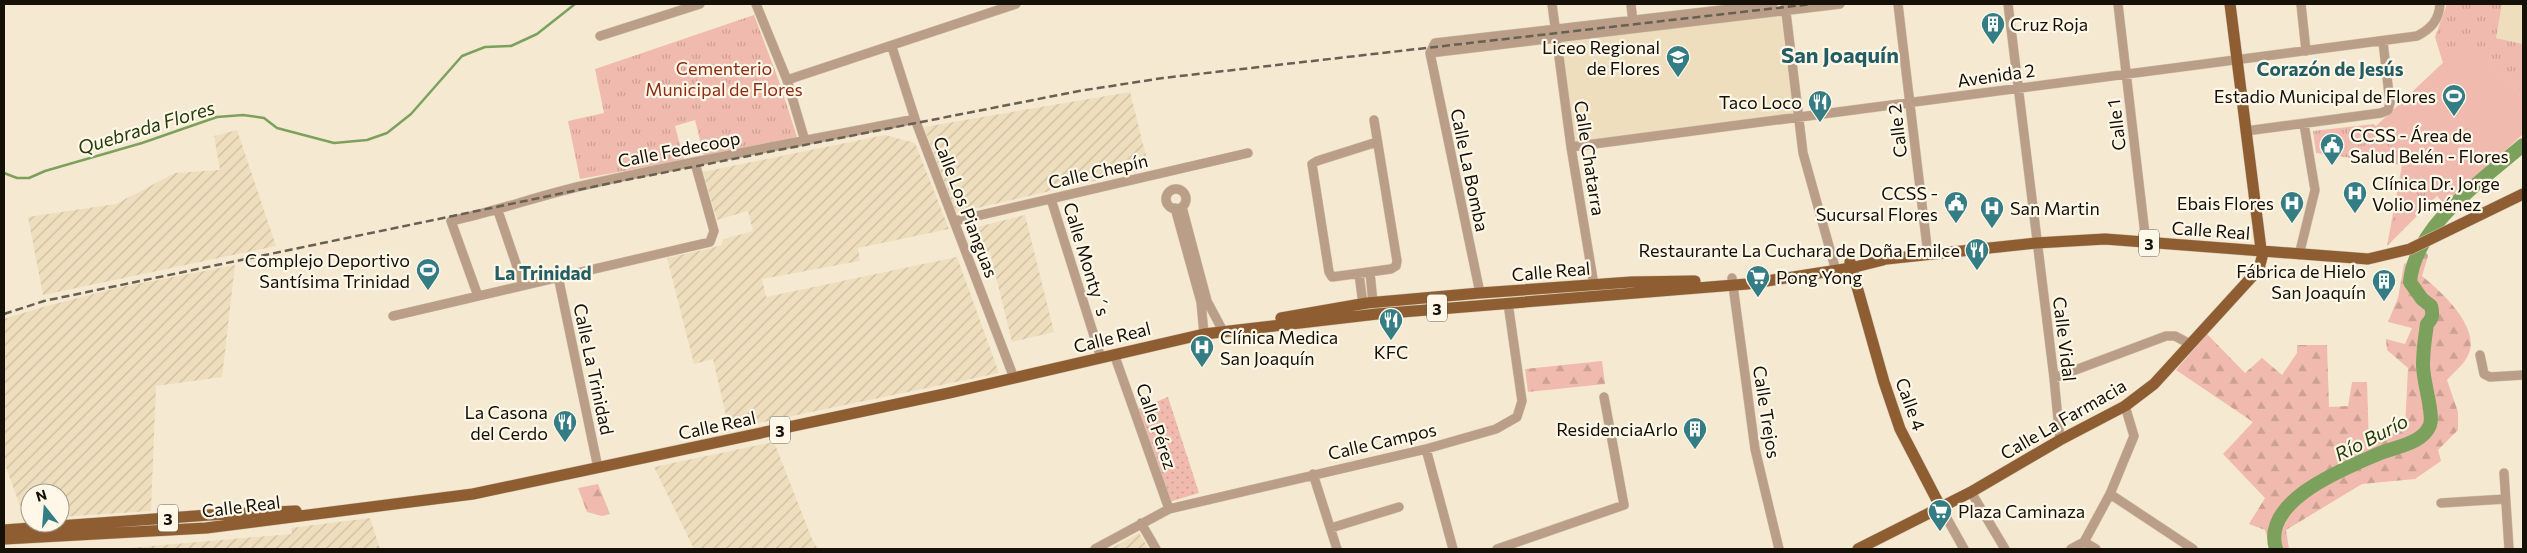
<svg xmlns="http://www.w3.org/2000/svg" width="2527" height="553" font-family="Commissioner,sans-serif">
<defs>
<pattern id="industrial-furrows" width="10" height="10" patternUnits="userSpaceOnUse" patternTransform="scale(1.25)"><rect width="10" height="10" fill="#eedebe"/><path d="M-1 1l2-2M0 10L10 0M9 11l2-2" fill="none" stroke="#cbbda2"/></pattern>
<pattern id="grass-dots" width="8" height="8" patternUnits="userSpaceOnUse" patternTransform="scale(1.25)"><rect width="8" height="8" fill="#f0bbae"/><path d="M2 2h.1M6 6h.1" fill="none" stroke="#cda094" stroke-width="1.8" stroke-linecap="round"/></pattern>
<pattern id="forest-firs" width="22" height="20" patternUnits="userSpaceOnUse" patternTransform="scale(1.25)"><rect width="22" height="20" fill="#f0bbae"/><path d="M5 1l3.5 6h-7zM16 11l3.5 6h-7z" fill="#cda094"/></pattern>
<pattern id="park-tufts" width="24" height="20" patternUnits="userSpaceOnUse" patternTransform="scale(1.25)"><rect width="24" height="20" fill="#f0bbae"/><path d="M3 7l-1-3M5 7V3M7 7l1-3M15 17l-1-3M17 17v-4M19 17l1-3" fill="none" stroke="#cda094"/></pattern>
</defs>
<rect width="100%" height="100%" fill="#f6e9d1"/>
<path fill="#eedebe" d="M2502,4H2523V44L2496,38Z
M1781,15L1794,113L1574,143L1562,42Z"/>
<path fill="url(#industrial-furrows)" d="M1130,92L1149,168L956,213L924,127Z
M237,130L276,246L43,295L28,217L116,204L175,173L220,170L214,136Z
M885,135L915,143L949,229L858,248L860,261L762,279L766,297L957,257L999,373L729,429L713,359L694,364L667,258L712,248L721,245L724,239L753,231L748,211L717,220L703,172Z
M1025,215L1054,332L1012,342L990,252L983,253L977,227Z
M235,265L222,377L156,386L151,511L60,517V493H30V519H25L4,462V319L43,307L117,288Z
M774,442L812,539L818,549H694L654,467Z
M370,518L380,549H117L292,534L291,528Z
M1139,533L1149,549H1110Z"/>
<path fill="url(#grass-dots)" d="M1168,397L1199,493L1169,502L1138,409Z"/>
<path fill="url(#forest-firs)" d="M2427,253L2428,256L2422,276C2442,292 2485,331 2466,359C2461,367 2453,373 2447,380L2458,412V430L2438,450L2441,461L2415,479L2362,484L2286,530L2289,549H2271L2265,530L2249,524L2265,498L2223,454L2253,422L2176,370L2207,334L2245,373L2262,358L2282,375L2297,353V345H2327L2329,407L2348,406L2352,382H2367L2369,444L2405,428L2408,368L2387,350L2386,339L2405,344L2412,328L2388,322L2398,298L2404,264Z
M1602,361L1605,384L1528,392L1525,369Z
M598,484L610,514L602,516L587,512L578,488Z"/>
<path fill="url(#park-tufts)" d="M2447,4H2502L2496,38L2523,44V98L2469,39L2443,63L2435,37Z
M754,15L780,84L797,137L704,156L695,120L675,126L684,160L580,179L568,121L604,113L595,69Z
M2374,124L2437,196L2387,246L2402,165L2316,153L2313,131Z"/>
<path fill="#f0bbae" d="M2469,38L2523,98V134L2446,206L2375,127Z"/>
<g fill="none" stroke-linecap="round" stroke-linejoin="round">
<path stroke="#7ca15d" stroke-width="2.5" d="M4,173L17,178H29L45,171L142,143L217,117L243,115L264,118L277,128L334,143L367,140L387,133L411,114L462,56L485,47L511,46L537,34L575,4"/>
<path stroke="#7ca15d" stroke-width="14" d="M2276,549C2261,501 2343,469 2378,454C2394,447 2423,444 2430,425C2434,413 2423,382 2423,365C2423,351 2425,337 2427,324C2433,318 2433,314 2431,306L2422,299L2410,282C2415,225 2484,179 2523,145"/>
<g stroke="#d2c6b1" stroke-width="10">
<path id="minor" d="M756,4L787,80L805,141
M1552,4L1571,147L1594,285
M1631,4L1633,23
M1785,4L1803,153L1836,271
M1898,4L1928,255
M2008,4L2054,378L2060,440
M2118,4L2146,243
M2301,4L2306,51
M600,36L700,4
M892,47L916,122L1014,378
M1430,53L1840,4
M1430,53L1435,43L1773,4
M1430,53L1480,293
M787,80L1016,4
M1374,120L1397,261L1396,266L1391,269L1332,277L1329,272L1312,164L1317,161L1377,142
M2246,131L2381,113L2388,110L2390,103L2383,42
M1571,147L2417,36C2431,29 2439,20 2440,4
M1166 199a10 10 0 1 1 20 0a10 10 0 1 1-20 0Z
M1051,199L1101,358
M1182,207L1207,301L1223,331
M1175,208L1201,302L1204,334
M498,211L523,284
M955,221L1248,153
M2299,255L2315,190L2304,124
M1370,272L1373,303
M1359,274L1363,304
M558,276L598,468
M1732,278L1755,449L1779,549
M478,296L451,221C498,211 543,194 590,184C698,159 807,141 915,119
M393,316L710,242L714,231L695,163
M1114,354L1169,509
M2480,355L2484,374L2490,377L2523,375
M2054,378L2166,336H2175L2190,344
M1426,449L1453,549
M2504,473L2509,549
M1313,474L1337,549
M1971,492L2005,549
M2110,494L2193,549
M2441,503L2505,499
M1940,506L1964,549
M1141,523L1156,549
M1331,528L1399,507
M2084,542L2096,549
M1095,549L1169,509L1426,449L1496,429L1517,417L1522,401L1508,303
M1497,549L1624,505L1604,397
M2071,549L2084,542L2110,494L2134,436L2125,406"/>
</g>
<g stroke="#d2c6b1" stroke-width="12">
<path id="major" d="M1877,260L2036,243L2105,239L2368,259L2410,249L2523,194
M1850,262L1884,382L1900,429L1940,506
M1281,318L1367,303L1480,293L1631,282L1695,281
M4,530L209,515L296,511
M4,539L206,528L473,494L949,393L1204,334L1377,314L1747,284L1851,268L1883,260
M1858,549L1971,492L2060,440L2125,406L2154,384L2259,269L2262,257L2230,4"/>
</g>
<use href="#minor" stroke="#bb9e88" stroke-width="9"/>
<use href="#major" stroke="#8f5d32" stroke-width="11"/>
<path stroke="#686052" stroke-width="2.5" stroke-dasharray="8 4" stroke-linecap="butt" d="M4,314L44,301L621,181L1079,91L1163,78L1812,4"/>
</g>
<defs>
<g id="building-pin" transform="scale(1.25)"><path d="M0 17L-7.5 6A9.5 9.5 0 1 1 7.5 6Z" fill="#357d85" stroke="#fff7e8"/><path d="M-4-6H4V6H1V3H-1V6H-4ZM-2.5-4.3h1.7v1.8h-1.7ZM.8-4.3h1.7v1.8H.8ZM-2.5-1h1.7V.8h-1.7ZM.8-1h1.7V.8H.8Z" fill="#fff"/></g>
<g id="school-pin" transform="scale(1.25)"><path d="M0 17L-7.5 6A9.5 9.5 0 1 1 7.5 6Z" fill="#357d85" stroke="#fff7e8"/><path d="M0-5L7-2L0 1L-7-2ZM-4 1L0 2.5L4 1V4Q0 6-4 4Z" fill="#fff"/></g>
<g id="stadium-pin" transform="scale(1.25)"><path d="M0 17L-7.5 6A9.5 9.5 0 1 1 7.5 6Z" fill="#357d85" stroke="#fff7e8"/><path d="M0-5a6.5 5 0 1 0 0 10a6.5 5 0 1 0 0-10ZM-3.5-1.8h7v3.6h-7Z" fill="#fff"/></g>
<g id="restaurant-pin" transform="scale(1.25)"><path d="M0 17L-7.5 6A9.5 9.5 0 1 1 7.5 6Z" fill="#357d85" stroke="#fff7e8"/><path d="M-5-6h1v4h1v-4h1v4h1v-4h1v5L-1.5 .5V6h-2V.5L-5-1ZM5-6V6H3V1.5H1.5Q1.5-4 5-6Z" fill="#fff"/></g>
<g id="civic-pin" transform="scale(1.25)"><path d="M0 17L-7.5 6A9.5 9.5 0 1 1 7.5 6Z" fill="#357d85" stroke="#fff7e8"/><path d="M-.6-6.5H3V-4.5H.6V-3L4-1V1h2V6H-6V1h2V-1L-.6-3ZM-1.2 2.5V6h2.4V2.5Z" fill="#fff"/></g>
<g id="hospital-pin" transform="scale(1.25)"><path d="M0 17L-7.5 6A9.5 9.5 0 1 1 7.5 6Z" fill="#357d85" stroke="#fff7e8"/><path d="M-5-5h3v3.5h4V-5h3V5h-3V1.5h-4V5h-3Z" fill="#fff"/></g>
<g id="supermarket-pin" transform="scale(1.25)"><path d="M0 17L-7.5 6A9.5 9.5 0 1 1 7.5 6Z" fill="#357d85" stroke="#fff7e8"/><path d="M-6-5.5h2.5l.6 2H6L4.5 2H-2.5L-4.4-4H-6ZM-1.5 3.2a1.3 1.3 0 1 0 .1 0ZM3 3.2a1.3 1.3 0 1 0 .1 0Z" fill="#fff"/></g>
</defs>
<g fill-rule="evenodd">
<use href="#building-pin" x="1993" y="24"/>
<use href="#school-pin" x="1678" y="57"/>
<use href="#stadium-pin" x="2454" y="96"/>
<use href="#restaurant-pin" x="1820" y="102"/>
<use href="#civic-pin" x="2332" y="145"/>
<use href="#hospital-pin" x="2355" y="193"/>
<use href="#civic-pin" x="1956" y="203"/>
<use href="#hospital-pin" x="2292" y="203"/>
<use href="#hospital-pin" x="1992" y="208"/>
<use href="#restaurant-pin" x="1977" y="250"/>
<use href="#stadium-pin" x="428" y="270"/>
<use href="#supermarket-pin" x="1758" y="277"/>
<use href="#building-pin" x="2384" y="281"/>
<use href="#restaurant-pin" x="1391" y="320"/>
<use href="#hospital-pin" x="1202" y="347"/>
<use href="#restaurant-pin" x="565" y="422"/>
<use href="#building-pin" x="1695" y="429"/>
<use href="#supermarket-pin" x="1940" y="511"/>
</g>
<g text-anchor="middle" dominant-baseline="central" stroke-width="4.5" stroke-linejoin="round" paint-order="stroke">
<g fill="#fff7e8" stroke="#5b564c" stroke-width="1">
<rect x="2139" y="229.5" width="20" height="27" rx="4"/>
<rect x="1427" y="294.5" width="20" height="27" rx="4"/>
<rect x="770" y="416.5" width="20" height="27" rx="4"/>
<rect x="158" y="504.5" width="20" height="27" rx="4"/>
</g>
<g font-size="16" font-weight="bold" fill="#151109">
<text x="2149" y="243">3</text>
<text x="1437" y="308">3</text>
<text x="780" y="430">3</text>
<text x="168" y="518">3</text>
</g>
<g font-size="18" fill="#151109" stroke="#fff7e8" text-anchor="end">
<text x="2010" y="24" text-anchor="start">Cruz Roja</text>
<text x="1660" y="47">Liceo Regional<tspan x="1660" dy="21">de Flores</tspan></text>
<text x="2436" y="96">Estadio Municipal de Flores</text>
<text x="1802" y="102">Taco Loco</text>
<text x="2350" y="135" text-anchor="start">CCSS - Área de<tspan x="2350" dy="21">Salud Belén - Flores</tspan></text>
<text x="2372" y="183" text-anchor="start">Clínica Dr. Jorge<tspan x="2372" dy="21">Volio Jiménez</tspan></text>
<text x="1938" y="193">CCSS -<tspan x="1938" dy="21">Sucursal Flores</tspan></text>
<text x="2274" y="203">Ebais Flores</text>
<text x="2010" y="208" text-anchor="start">San Martin</text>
<text x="1960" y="250">Restaurante La Cuchara de Doña Emilce</text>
<text x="410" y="260">Complejo Deportivo<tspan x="410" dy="21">Santísima Trinidad</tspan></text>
<text x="2366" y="271">Fábrica de Hielo<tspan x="2366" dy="21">San Joaquín</tspan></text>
<text x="1776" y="277" text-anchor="start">Pong Yong</text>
<text x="1220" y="337" text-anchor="start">Clínica Medica<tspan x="1220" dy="21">San Joaquín</tspan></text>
<text x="1391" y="352" text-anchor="middle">KFC</text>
<text x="548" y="412">La Casona<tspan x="548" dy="21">del Cerdo</tspan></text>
<text x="1678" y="429">ResidenciaArlo</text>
<text x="1958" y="511" text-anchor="start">Plaza Caminaza</text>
</g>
<g font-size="18" fill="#8d2f18" stroke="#fff7e8">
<text x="724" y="68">Cementerio<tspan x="724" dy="21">Municipal de Flores</tspan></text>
</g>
<g font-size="18" fill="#151109" stroke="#fff7e8">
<text transform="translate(1996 75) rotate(-8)">Avenida 2</text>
<text transform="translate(2116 125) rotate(-97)">Calle 1</text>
<text transform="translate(1897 131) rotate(-97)">Calle 2</text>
<text transform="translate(679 149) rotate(-11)">Calle Fedecoop</text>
<text transform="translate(1590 158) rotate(81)">Calle Chatarra</text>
<text transform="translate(1470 170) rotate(78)">Calle La Bomba</text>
<text transform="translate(1098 171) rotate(-13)">Calle Chepín</text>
<text transform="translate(966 207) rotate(69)">Calle Los Pianguas</text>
<text transform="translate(2211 230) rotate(4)">Calle Real</text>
<text transform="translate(1087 259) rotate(73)">Calle Monty´s</text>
<text transform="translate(1551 271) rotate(-5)">Calle Real</text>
<text transform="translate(1112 337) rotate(-14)">Calle Real</text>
<text transform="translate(2065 339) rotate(83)">Calle Vidal</text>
<text transform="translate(594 369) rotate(78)">Calle La Trinidad</text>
<text transform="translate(1911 404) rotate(70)">Calle 4</text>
<text transform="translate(1767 412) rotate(81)">Calle Trejos</text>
<text transform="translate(2063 419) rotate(-30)">Calle La Farmacia</text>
<text transform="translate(717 425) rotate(-12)">Calle Real</text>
<text transform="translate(1157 426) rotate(71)">Calle Pérez</text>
<text transform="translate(1382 441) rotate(-13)">Calle Campos</text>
<text transform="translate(241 506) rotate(-7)">Calle Real</text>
</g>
<g font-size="19" font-weight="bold" fill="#235d63" stroke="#fff7e8">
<text x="2330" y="68">Corazón de Jesús</text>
<text x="543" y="272">La Trinidad</text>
</g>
<g font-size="19" font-style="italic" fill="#243d0b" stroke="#fff7e8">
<text transform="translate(146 127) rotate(-17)">Quebrada Flores</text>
<text transform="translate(2371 437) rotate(-27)">Río Burío</text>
</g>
<g font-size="22" font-weight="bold" fill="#235d63" stroke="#fff7e8">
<text x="1840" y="54">San Joaquín</text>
</g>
</g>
<rect width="2527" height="553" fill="none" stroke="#151109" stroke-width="10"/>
<g transform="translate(45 508) rotate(343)"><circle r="24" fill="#fff7e8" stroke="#a19b8f"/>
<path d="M0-4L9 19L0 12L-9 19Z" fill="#357d85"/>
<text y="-8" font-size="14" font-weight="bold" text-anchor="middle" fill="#151109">N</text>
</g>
</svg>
